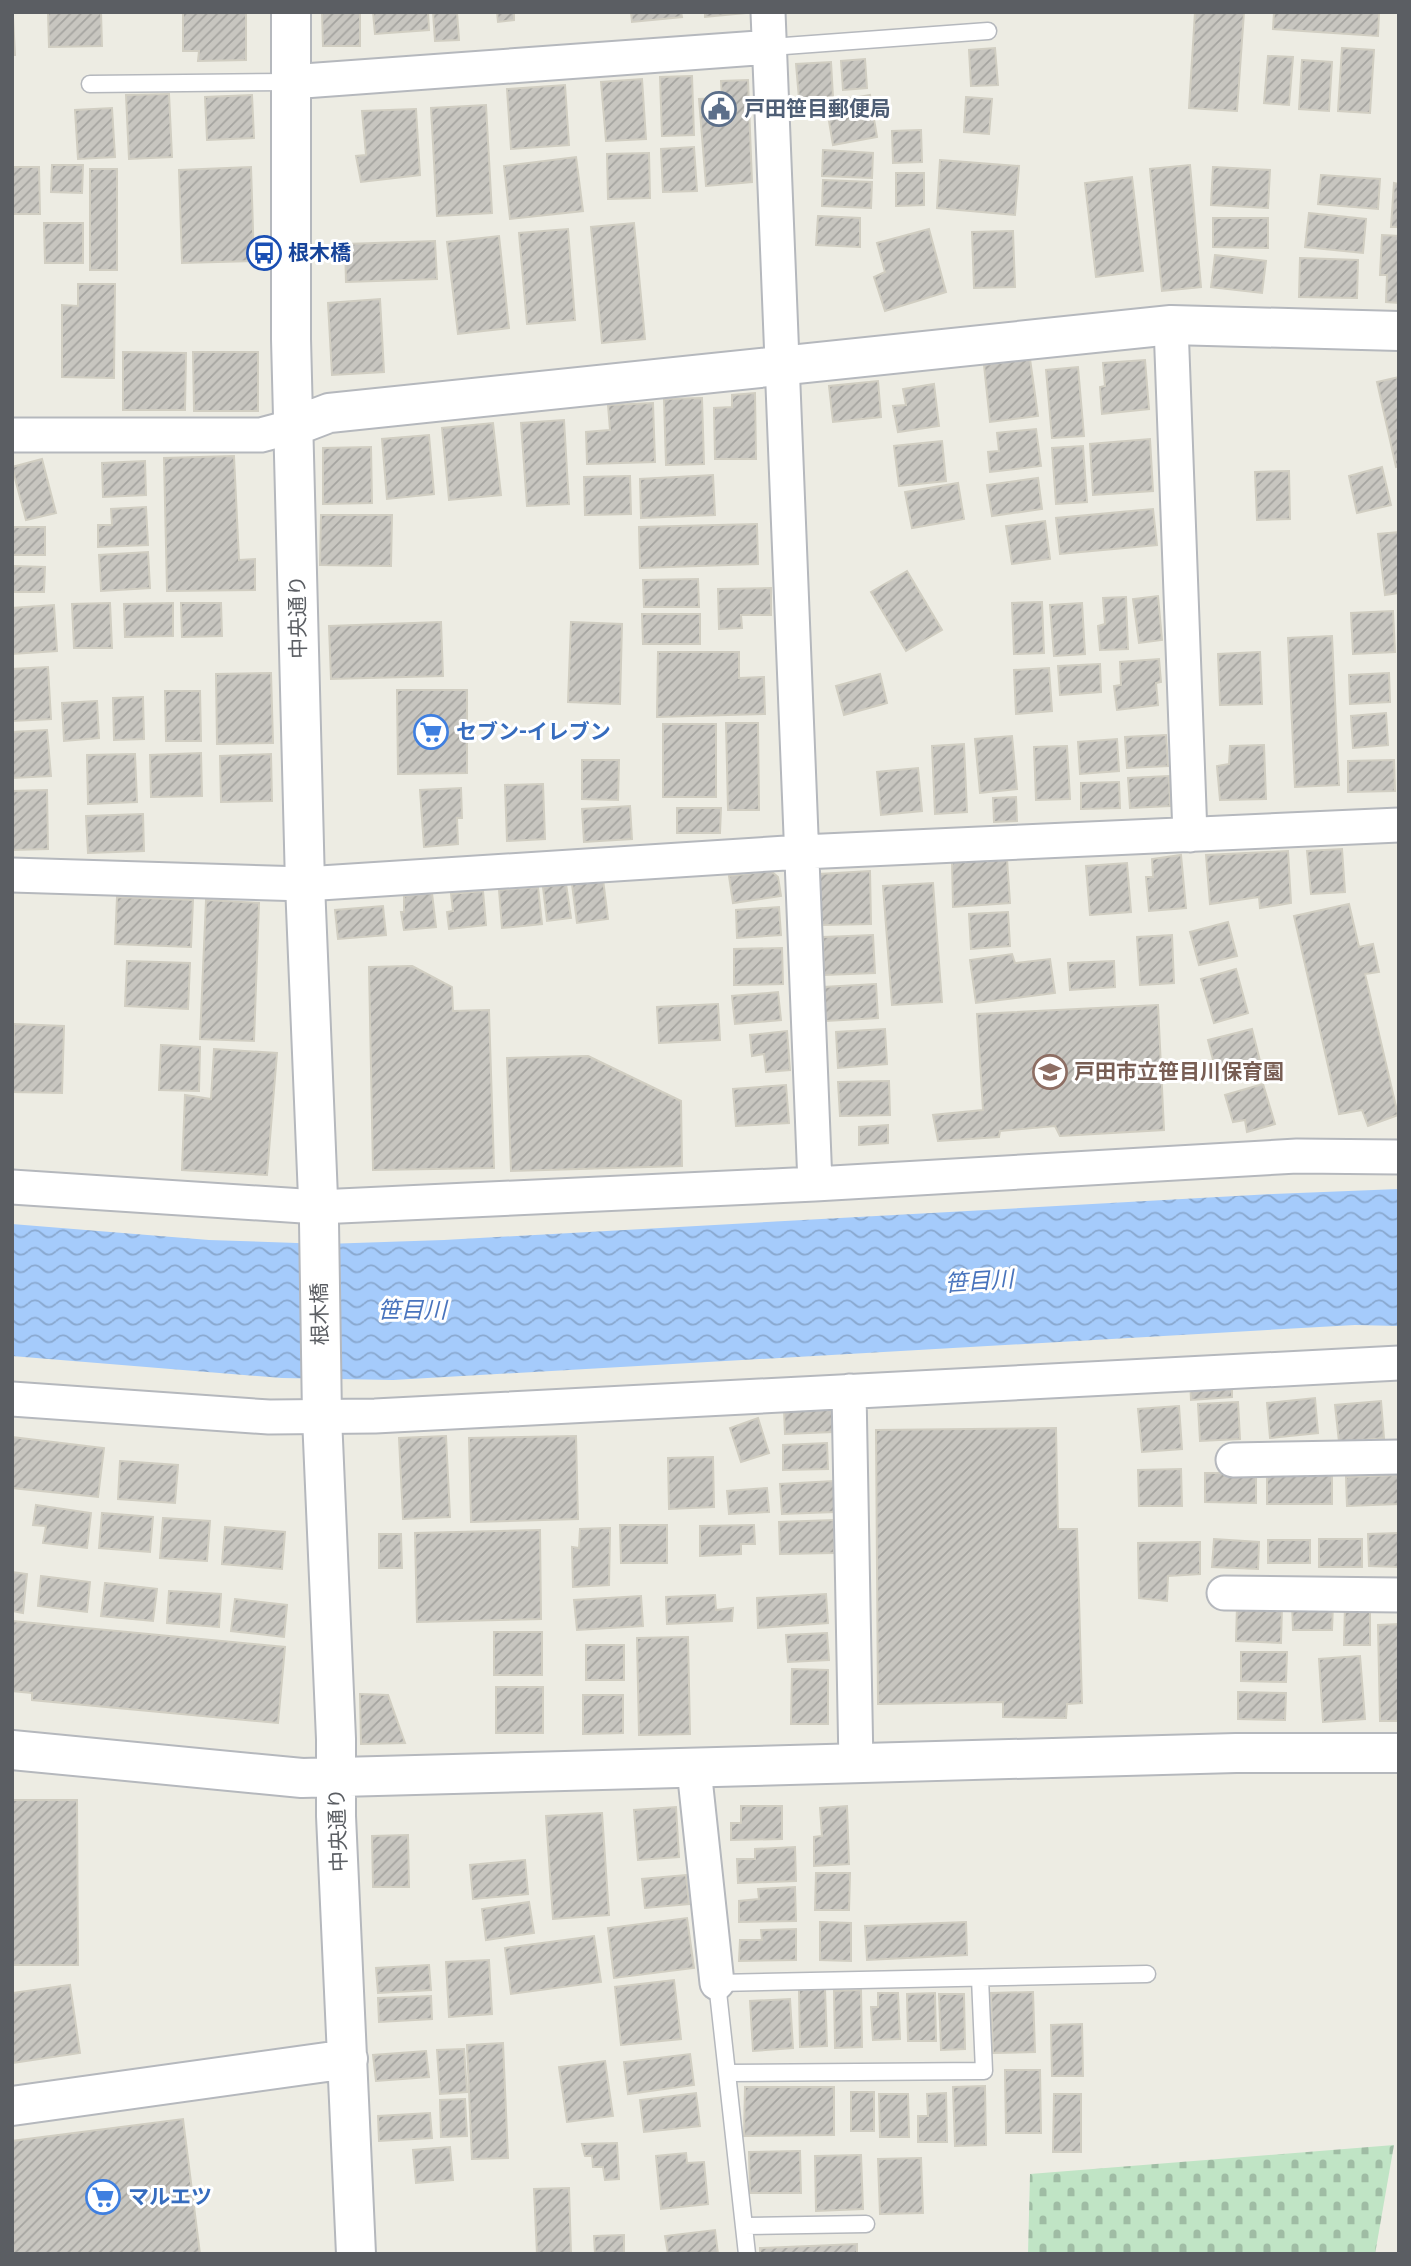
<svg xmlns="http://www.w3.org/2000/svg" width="1411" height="2266" font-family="'Fira Sans Condensed','Noto Sans JP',sans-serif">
<defs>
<pattern id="cemetery-stones" width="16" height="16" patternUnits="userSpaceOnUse" patternTransform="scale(1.75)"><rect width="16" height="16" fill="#c0e4c5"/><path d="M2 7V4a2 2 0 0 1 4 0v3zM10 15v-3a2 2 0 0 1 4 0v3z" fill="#9fbca4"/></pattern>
<pattern id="water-waves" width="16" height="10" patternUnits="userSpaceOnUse" patternTransform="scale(1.75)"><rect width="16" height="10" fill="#a5cbfb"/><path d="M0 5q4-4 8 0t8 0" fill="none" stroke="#89a8cf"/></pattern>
<pattern id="building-hatch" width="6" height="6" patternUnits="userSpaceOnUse" patternTransform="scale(1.75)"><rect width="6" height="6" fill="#c8c6c0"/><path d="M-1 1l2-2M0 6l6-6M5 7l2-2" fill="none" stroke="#a5a4a0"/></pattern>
</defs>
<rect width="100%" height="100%" fill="#edece3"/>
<path fill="url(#cemetery-stones)" d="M1394,2145L1375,2254H1028L1030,2174Z"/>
<path fill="url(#water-waves)" d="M1399,1189V1326L1355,1325L393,1380L282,1378L12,1356V1224L209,1240L325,1244L444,1240L1273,1194Z"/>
<path fill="url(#building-hatch)" stroke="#d1cec2" stroke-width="2" d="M48,12H101L102,46L49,47Z
M183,12H246V60L198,61L199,51H183Z
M322,12H360V46H323Z
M373,12H428L429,30L375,34Z
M433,12H457L459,40L435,41Z
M497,12H514V20L498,22Z
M631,12H681L682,17L632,22Z
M705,12H745V13L705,17Z
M1195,12H1244L1237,111L1189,108Z
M1274,12H1379L1378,36L1273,29Z
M12,17H13L15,55H12Z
M995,48L998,85L971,86L969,50Z
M1342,48L1374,50L1370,113L1338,111Z
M1268,56L1293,57L1289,105L1264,103Z
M865,59L867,88L843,90L841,61Z
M1302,60L1332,62L1329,111L1299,109Z
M831,62L833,97L799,99L796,64Z
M692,76L694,135L662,136L660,77Z
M642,79L646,139L606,141L601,82Z
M748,80L752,182L706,186L699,99L722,98L721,81Z
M565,85L569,145L511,149L507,89Z
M169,94L172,157L129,159L126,95Z
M252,95L254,138L207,140L205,97Z
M870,95L877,137L833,145L826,103Z
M966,97L992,99L989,134L964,132Z
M486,105L492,213L437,216L431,108Z
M112,108L115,157L78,159L75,110Z
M416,109L420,175L361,182L356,156L366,155L362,111Z
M921,130L922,162L893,163L892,131Z
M694,147L697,191L663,192L661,149Z
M823,150L873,153L872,178L822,176Z
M649,153L650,198L608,199L607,154Z
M576,157L583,211L510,219L504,166Z
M940,160L1019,166L1015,215L937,208Z
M52,165H83L82,193L51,192Z
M1190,165L1201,287L1162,291L1150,169Z
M12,167H39L40,214H12Z
M251,167L254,261L182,263L179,170Z
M1213,167L1270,170L1268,208L1211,205Z
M90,169H117V270H90Z
M896,173H924V205L896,206Z
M1321,175L1380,179L1378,209L1318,204Z
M1132,177L1143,271L1096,277L1085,183Z
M823,180L872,182L871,208L822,206Z
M1394,183L1399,184V227H1391Z
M1309,213L1366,219L1363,253L1305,247Z
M818,216L860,218V247L816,245Z
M1213,218H1268V248L1213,247Z
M44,223H83V263H45Z
M634,223L645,339L602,343L591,227Z
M568,229L575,320L527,324L519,233Z
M929,229L946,292L885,311L874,277L885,272L877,243Z
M1013,231L1015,287L974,288L972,232Z
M1382,235L1399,236V303L1386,302L1387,275H1380Z
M499,236L509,328L458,334L447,242Z
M435,241L437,279L346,282L345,244Z
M1215,255L1266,261L1262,293L1211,287Z
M1300,258L1358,260L1357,298L1299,297Z
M78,284H115L114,378L62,377V305L78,306Z
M380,299L384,372L332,375L328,303Z
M123,352L186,353L185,410H123Z
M193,352H258V411H194Z
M1030,359L1038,416L990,422L984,365Z
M1145,360L1149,409L1102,414L1100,387L1105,386L1103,363Z
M1078,367L1084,436L1052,438L1046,370Z
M1399,377V466L1396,467L1377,382Z
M878,381L881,417L833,422L829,386Z
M934,384L939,426L898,432L893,406L906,405L903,389Z
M755,393L756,459H715L714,408L732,407V395Z
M702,398L704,464L666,465L664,399Z
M653,403L655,462L587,464L586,432L610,430L608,405Z
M564,420L569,504L527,506L521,423Z
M493,423L501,495L449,500L442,428Z
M1036,429L1041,466L990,472L988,452L999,451L997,433Z
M429,435L434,494L387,499L382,439Z
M1150,439L1153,491L1093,495L1090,444Z
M942,441L946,481L899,486L894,446Z
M1083,446L1087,502L1056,504L1052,448Z
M371,447L372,503L323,504V448Z
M234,456L239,560L255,559V590L167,591L164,458Z
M42,459L56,513L26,520L12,467Z
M145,461L146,495L103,497L102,463Z
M1382,467L1391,505L1357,513L1349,476Z
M1289,471L1290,519L1257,520L1255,472Z
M713,475L715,515L641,518L640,479Z
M630,476L631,514L585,515L584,477Z
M1038,478L1042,509L992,516L987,485Z
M958,483L964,519L912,528L905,492Z
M146,507L148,545L98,547V525H112L111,509Z
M1153,509L1157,545L1060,554L1056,518Z
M321,515H392L391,566L320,565Z
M1045,521L1050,559L1012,564L1006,526Z
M757,524L758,564L640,568L639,527Z
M12,527H45V555H12Z
M1399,532V593L1385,595L1378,534Z
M148,552L150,588L101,591L99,555Z
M12,566L45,567L44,592H12Z
M907,571L942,630L906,651L871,592Z
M698,579L699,607H644L643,580Z
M771,588V615H741L742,628L719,629L718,589Z
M1158,596L1162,640L1139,643L1133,599Z
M1126,597L1128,649L1100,650L1098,626L1105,624L1103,598Z
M1042,602L1044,653L1014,654L1012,603Z
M110,603L112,648H74L72,604Z
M173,603V636L125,637L124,604Z
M181,603H221L222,636L182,637Z
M1082,603L1085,654L1054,656L1050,605Z
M54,605L57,651L12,654V608Z
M1393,611L1395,652L1353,654L1351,613Z
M642,614H700V644H643Z
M441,622L443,676L331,679L329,626Z
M571,622L622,624L620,704L568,702Z
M1332,636L1339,785L1295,787L1288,638Z
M658,652H739V678L764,677L765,714L657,717Z
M1260,652L1262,704L1220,705L1218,654Z
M1159,659L1161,682L1156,683L1158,705L1117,710L1114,686L1121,685L1120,662Z
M1100,664L1101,692L1060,695L1058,666Z
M48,667L51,719L12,721V669Z
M1049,668L1052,711L1016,714L1014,670Z
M271,673L273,743L217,744L216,674Z
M1389,673L1390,702L1350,704L1349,675Z
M880,674L887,703L844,715L836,686Z
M397,690H467V773L398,774Z
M165,691H200L201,741H166Z
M143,697L144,739L114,740L113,698Z
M97,701L99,738L64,741L62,703Z
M1386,713L1388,745L1353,748L1351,716Z
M726,723H758L759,810H728Z
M663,724H716V797H663Z
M47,730L51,776L12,778V732Z
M1166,735L1168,766L1127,768L1125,737Z
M1012,736L1017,789L980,793L975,739Z
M1117,739L1119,771L1080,774L1078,742Z
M964,744L967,812L935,814L932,746Z
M1264,745L1266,799L1220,800L1217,766L1229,764L1230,746Z
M1067,746L1070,799L1036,800L1034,747Z
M201,753L202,796L151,797L150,755Z
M135,754L137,802L88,804L87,755Z
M271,754L272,801L221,802L220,756Z
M582,760H619L618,800L582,799Z
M1394,760L1395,791L1348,792V761Z
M918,768L922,811L881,815L877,772Z
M1169,776L1170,806L1130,808L1128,778Z
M1119,782L1120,808L1081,809V783Z
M543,784L545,839L507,841L505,785Z
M461,788L462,818H457L458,844L424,847L420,790Z
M47,790L48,849L12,850V791Z
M1016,797L1017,821L994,822L993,798Z
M630,806L632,839L584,842L582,809Z
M677,808H721L720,833H677Z
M143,814L144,851L88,853L86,816Z
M1342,849L1345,892L1311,894L1307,851Z
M1288,851L1291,903L1260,908L1259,897L1210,904L1206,855Z
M1181,855L1186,908L1149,911L1146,877H1153L1152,859Z
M1007,859L1010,903L953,907L952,861Z
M1127,863L1131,912L1090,915L1086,866Z
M771,871L778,877L781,896L733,903L729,876Z
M870,871L871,924L821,925L819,874Z
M603,879L608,919L577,923L572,884Z
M933,883L942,1002L892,1005L883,886Z
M566,884L571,918L547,921L543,887Z
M538,887L542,924L502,928L499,890Z
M483,891L486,925L449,929L447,912L453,911L451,894Z
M432,893L436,927L404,930L401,912H404V896Z
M117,897L193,900L191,947L115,944Z
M206,900L259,903L254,1041L200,1039Z
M1349,904L1359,947L1373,944L1379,972L1365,974L1398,1115L1368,1126L1362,1110L1339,1114L1294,916Z
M383,906L386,935L338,939L335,910Z
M779,907L781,935L737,938L736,910Z
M1008,912L1010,946L971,949L969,914Z
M1228,922L1237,956L1199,965L1190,932Z
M873,935L875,973L824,975L823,937Z
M1172,935L1174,983L1140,985L1137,937Z
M782,948L783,984L734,985V949Z
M1012,954L1015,963L1050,959L1055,993L976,1003L970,960Z
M127,961L190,963L188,1009L125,1006Z
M1114,961L1115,987L1070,990L1068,963Z
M412,966L452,987L453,1011L489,1010L494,1168L373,1170L369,967Z
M1236,969L1248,1013L1214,1023L1201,979Z
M876,984L878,1018L826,1021L823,987Z
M778,992L781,1020L735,1024L732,996Z
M718,1004L720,1040L659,1043L657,1007Z
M1158,1005L1164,1130L1060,1136L1055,1126L1000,1131L999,1137L938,1141L933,1115L983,1110L977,1014Z
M14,1024L64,1026L62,1093L12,1092Z
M885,1029L887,1064L838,1068L836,1032Z
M1252,1029L1262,1069L1218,1080L1208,1040Z
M787,1031L790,1070L766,1072L764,1054L752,1056L750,1035Z
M161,1045L200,1047L199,1091L159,1090Z
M214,1049L277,1053L267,1175L182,1170L185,1095L211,1099Z
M588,1056L681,1101L682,1166L511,1171L507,1058Z
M889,1081L890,1115L840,1116L838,1082Z
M1263,1084L1275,1124L1247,1132L1245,1120L1233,1122L1225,1095Z
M786,1085L789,1123L736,1126L733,1089Z
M888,1125V1143L859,1145V1127Z
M1232,1377V1397L1191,1400L1190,1379Z
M1315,1398L1318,1433L1270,1438L1267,1403Z
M1381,1401L1384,1438L1339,1442L1335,1405Z
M1238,1402L1240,1439L1200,1441L1198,1404Z
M1179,1406L1182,1449L1142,1452L1138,1409Z
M833,1408V1432L785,1434L784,1410Z
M758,1418L769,1453L741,1462L730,1428Z
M1056,1428L1058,1529H1077L1082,1703L1067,1704L1066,1718L1003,1717V1702L878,1704L876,1430Z
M446,1436L450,1517L403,1519L399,1438Z
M576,1436L578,1519L471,1522L469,1438Z
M12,1437L104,1448L98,1497L12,1488Z
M827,1443L828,1469L783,1470V1445Z
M713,1457L714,1507L669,1509L668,1458Z
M120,1461L178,1465L175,1503L118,1499Z
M1181,1469L1182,1506H1139L1138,1470Z
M1205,1473H1256V1503L1205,1502Z
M1332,1474V1504H1267V1475Z
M1399,1475V1504L1347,1506L1346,1477Z
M834,1481L835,1512L782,1514L780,1484Z
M767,1488L769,1512L729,1514L727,1491Z
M36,1505L91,1513L87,1548L43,1543L46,1526L33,1525Z
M102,1513L153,1517L150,1552L99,1548Z
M163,1518L210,1521L207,1561L160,1558Z
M834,1520V1553L780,1554L779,1522Z
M620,1525H667V1563H621Z
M754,1525L755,1544H741V1554L700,1556V1526Z
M225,1527L285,1532L282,1569L222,1564Z
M610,1528L609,1585L573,1587L572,1547L579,1548L580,1529Z
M540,1530L541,1619L417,1622L415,1533Z
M1399,1533V1567L1369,1566L1368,1534Z
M379,1534H401L402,1568H379Z
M1214,1539L1259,1542L1258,1569L1212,1567Z
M1319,1539H1362V1567H1319Z
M1268,1540H1310V1563H1268Z
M1200,1542V1574L1168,1576L1167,1601L1139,1598L1138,1543Z
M12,1572L27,1574L23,1613L12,1611Z
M41,1576L90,1582L87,1612L38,1606Z
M105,1583L157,1589L153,1621L101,1616Z
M169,1591L221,1594L219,1627L167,1623Z
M826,1594L828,1623L758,1628L757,1598Z
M715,1595L716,1610L733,1608L732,1621L667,1624L666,1597Z
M641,1596L643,1626L577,1630L574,1600Z
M235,1599L287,1605L284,1637L231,1631Z
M1237,1605L1282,1607L1281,1643L1236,1641Z
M1292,1605H1333L1332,1630H1293Z
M1345,1605H1370V1645H1344Z
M12,1621L285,1647L278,1723L32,1700V1693L12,1691Z
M1399,1624V1721H1380L1378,1625Z
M494,1632H542V1675H494Z
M827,1633L829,1660L788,1662L786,1635Z
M688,1637L690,1734L639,1735L637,1638Z
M586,1645H624V1680H586Z
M1241,1652H1287L1286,1682L1241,1681Z
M1360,1656L1365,1719L1323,1722L1319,1659Z
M792,1669L828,1670V1724H791Z
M496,1687H543V1733H496Z
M1238,1692L1286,1693L1285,1720L1238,1719Z
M360,1694L388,1695L405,1743L361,1744Z
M583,1695H623V1733L583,1734Z
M12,1800H77L78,1965H12Z
M741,1806H782V1839L731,1840V1823H741Z
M847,1806L849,1864L814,1866V1837L822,1836L820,1808Z
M676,1807L679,1857L638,1860L634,1810Z
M602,1813L609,1915L553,1919L546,1816Z
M408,1835L409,1887H373L372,1836Z
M795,1847L796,1881L738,1883L737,1859H755V1849Z
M525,1860L528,1894L473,1899L470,1865Z
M816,1873H850L849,1910H815Z
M686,1875L689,1904L645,1908L642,1879Z
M795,1887L796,1921L739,1922V1901L759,1899L758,1889Z
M529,1902L534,1933L486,1940L482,1909Z
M687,1918L694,1968L614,1978L608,1928Z
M820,1922L851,1923V1961L820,1960Z
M966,1922L967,1955L867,1960L865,1926Z
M796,1929V1960L739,1961L740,1940H762L761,1930Z
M594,1936L601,1982L511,1994L505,1948Z
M489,1960L492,2014L449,2017L446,1962Z
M429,1965L431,1990L378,1993L376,1968Z
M674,1980L681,2039L621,2045L615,1987Z
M70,1985L80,2053L12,2063V1993Z
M825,1989L827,2046L800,2047L799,1990Z
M861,1990L862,2047L835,2048L834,1991Z
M1033,1992L1035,2052L993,2053L991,1993Z
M878,1993H898L900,2039L873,2040L871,2007H878Z
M935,1993L936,2041H908L907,1994Z
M939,1994H964L965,2049L941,2050Z
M431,1996L432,2019L379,2022L378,1998Z
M790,1999L793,2048L753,2051L750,2001Z
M1082,2024L1083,2076H1052L1051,2025Z
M503,2043L508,2158L472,2159L467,2045Z
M464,2049L467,2092L440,2094L437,2050Z
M426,2051L429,2077L376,2081L373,2055Z
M690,2054L694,2085L628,2094L624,2062Z
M605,2061L613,2116L567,2122L559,2067Z
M1005,2070H1040L1041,2133H1006Z
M985,2086L986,2145L955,2146L953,2087Z
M745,2087H834V2135L744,2136Z
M851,2092H874V2131H851Z
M696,2093L700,2126L644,2132L640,2100Z
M946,2093L947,2142H918V2116H928L927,2094Z
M879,2094H908L909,2137H880Z
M1054,2094H1081V2152H1053Z
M465,2099L467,2136L441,2137L440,2100Z
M430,2113L432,2138L379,2141L378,2116Z
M183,2119L200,2254H12V2141Z
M617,2143L619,2179L605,2180L603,2167H593L592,2156H585L582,2144Z
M450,2147L453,2180L416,2183L413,2150Z
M800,2151L801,2193H750L749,2152Z
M686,2153L687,2163L704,2162L708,2204L661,2209L656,2156Z
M861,2155L863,2209L816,2211L815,2156Z
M921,2158L923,2213L880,2214L878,2159Z
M569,2188L571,2254H537L534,2189Z
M715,2230L718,2254H668L665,2236Z
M624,2235V2254H595L594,2236Z
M857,2244V2254H760V2248Z"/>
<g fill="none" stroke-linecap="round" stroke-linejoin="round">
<g stroke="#b5b8bd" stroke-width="19">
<path id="service" d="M771,47L988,31
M90,84L290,82
M727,2073L984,2071L980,1978
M744,2226L866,2224
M747,2254L717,1983L1147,1974"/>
</g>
<g stroke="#b5b8bd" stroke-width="37">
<path id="minor" d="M768,12L815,1184
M290,82L771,47
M1171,325L1190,835
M12,435H261L295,426
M12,875L305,884L802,852L1399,825
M12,1187L318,1207L815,1184L1297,1156L1399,1157
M849,1391L856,1765
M12,1399L269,1417L375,1416L1399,1363
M1233,1460L1399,1457
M1224,1593L1399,1595
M694,1769L717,1983"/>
</g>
<g stroke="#b5b8bd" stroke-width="42">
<path id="tertiary" d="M291,12V339L305,884L319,1222L322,1417L336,1739V1816L356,2254
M295,426L329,413L1171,325L1399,331
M12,1750L302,1778L1236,1753H1399
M12,2106L348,2059"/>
</g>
<use href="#service" stroke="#fff" stroke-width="16"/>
<use href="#minor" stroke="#fff" stroke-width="33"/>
<use href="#tertiary" stroke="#fff" stroke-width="38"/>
</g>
<defs>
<g id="civic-ring" transform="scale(1.75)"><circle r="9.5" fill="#fff" stroke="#5c6f8a" stroke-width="1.5"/><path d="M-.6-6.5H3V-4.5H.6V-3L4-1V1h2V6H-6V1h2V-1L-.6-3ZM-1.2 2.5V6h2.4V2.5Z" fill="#5c6f8a"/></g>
<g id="bus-ring" transform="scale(1.75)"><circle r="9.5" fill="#fff" stroke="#1a4fb4" stroke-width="1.5"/><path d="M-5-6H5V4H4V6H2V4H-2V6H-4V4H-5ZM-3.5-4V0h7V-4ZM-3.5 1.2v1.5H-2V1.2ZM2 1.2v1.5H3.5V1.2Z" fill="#1a4fb4"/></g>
<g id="supermarket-ring" transform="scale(1.75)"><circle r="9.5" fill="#fff" stroke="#3f7fe0" stroke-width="1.5"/><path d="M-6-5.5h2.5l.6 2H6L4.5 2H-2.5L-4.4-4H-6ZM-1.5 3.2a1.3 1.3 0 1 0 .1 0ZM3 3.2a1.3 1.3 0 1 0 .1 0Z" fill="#3f7fe0"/></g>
<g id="school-ring" transform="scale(1.75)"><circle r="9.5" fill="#fff" stroke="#8d6e63" stroke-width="1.5"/><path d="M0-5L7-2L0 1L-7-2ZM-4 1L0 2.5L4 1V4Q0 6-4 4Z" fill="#8d6e63"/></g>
</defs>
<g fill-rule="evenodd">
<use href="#civic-ring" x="719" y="109"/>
<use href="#bus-ring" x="264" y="253"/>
<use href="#supermarket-ring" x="431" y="732"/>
<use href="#school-ring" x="1050" y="1072"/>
<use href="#supermarket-ring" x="103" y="2197"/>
</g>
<g text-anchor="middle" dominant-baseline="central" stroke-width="6" stroke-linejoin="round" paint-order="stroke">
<g font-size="21" font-weight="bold" fill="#4e5e75" stroke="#fff" text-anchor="start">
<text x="744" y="109">戸田笹目郵便局</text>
</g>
<g font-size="21" font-weight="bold" fill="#164399" stroke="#fff" text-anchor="start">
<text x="288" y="253">根木橋</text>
</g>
<g font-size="21" fill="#5b5e63" stroke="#fff">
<text transform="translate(298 617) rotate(-91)">中央通り</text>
<text transform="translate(320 1314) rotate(-91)">根木橋</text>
<text transform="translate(338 1830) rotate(-92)">中央通り</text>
</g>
<g font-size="21" font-weight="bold" fill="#366cbe" stroke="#fff" text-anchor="start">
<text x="456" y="732">セブン-イレブン</text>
<text x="128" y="2197">マルエツ</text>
</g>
<g font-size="21" font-weight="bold" fill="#785e54" stroke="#fff" text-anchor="start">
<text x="1074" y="1072">戸田市立笹目川保育園</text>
</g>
<g font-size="23" font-style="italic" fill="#4974bd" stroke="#fff">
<text transform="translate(979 1281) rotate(-4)">笹目川</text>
<text x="412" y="1310">笹目川</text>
</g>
</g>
<rect width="1411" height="2266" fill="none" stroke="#5b5e63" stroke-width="28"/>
</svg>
